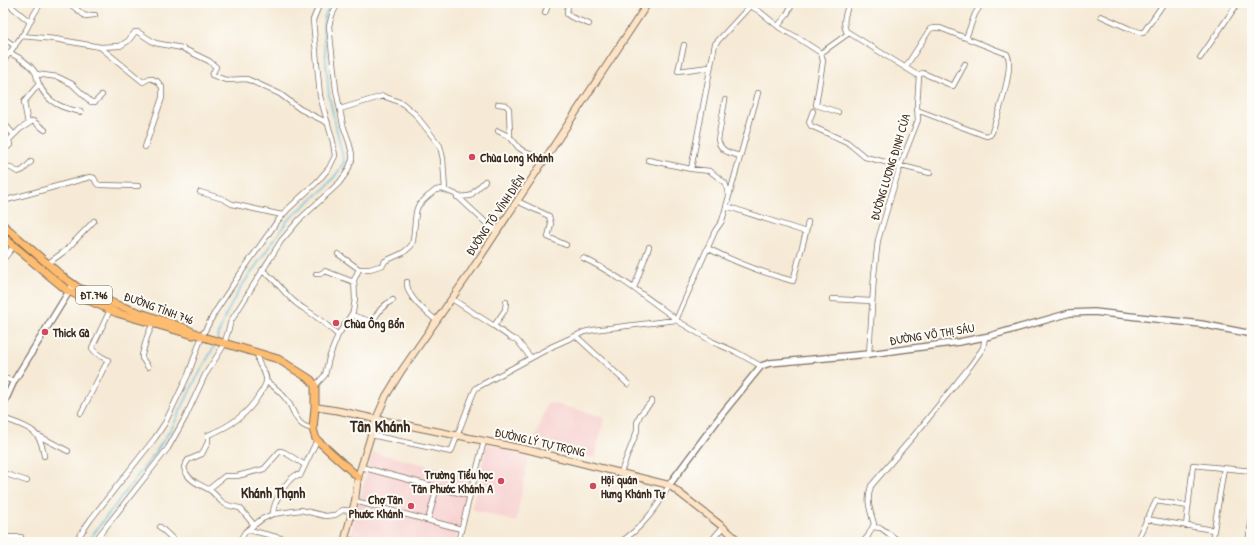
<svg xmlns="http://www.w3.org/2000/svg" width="1255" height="545" font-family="'Patrick Hand',sans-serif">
<rect width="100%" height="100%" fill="#fdfcf7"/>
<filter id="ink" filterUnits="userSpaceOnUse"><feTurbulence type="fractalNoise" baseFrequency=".025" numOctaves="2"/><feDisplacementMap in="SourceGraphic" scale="8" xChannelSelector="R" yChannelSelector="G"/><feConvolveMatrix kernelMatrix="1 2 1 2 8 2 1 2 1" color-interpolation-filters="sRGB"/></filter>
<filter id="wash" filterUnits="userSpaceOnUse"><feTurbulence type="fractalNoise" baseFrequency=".012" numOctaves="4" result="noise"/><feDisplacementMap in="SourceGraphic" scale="16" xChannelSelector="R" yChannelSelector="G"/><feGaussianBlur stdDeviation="0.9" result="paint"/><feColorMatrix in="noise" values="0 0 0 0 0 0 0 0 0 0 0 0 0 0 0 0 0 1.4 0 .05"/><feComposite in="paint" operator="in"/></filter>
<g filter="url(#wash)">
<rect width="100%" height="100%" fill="#f6ead6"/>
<path fill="#f7d0cf" d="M548,402L605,417L594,458L534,442Z
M487,444L529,453L516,522L471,509Z
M372,452L471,476L455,542H373L350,537Z"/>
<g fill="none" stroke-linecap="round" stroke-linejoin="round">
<path stroke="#5cb9da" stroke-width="1.5" d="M217,339L225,316L241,287L288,220L326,187L338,172L344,162L329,96L323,28L324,18L331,3
M87,542L155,453L173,426L194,383L216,343"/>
</g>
</g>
<g filter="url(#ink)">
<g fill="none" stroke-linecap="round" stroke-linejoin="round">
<g stroke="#7c6d5e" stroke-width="6">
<path id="minor" d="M7,3L30,22
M69,3L85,16L95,15
M568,3L567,14L571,17L589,24
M745,3L759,11L780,28L798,38L821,53L849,33
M849,3C846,12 842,22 846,31L919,76L917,106L918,120L900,166L878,240L874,275L869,354
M1247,3L1252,7
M545,13L549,3
M1101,16L1130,29L1143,33L1164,3
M778,26L786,16L793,3
M21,36L55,39L100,47L120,46L128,41L135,32H138L155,43L182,48L209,61L216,67L212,75L226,80L247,79L280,94L300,109L328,123
M3,38L15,46
M966,38L975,14L982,3
M684,45L678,71L710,67
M100,47L143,82L150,78L157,81L162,87V98L145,147
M10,53C20,58 29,63 35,72C37,76 37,80 39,84C47,103 62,108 81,112
M821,53L823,61L816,105L838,112
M1200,58L1238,3
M3,62L26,30L34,14L41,3
M905,68L930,29L933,28H940L1007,54C1015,68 997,117 992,132L990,135L986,136L978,133L917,110
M36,74L58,77L72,84L91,102H95L102,95
M917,75L923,73L953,86L965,64
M725,100L718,140C721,152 730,153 740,156
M498,104L506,105L509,109L510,137
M340,109L383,96L402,103L415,114L440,146L443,159L445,190
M813,111L809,122L811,126L847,142L865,157L930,173
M3,117V111
M3,122L14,135
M28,124L24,102L39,84
M498,131L510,137L519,148L525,152L545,160
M3,151L10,145L9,140L20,129L33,121L45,130
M648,160L691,169L710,171L725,183L729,195
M3,166L9,167L18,172L23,170L31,162
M691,169L715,44L750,6
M200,192L223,199L232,204L282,215
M457,197L470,196L485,181
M3,201L90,177L94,178L97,184L100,185L138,186
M517,201L549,216L551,224L548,237L566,245
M726,206L806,232L808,222
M707,248C735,262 763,273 793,281L806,232
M338,254L359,269
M583,258C615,273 643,295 672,316L674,320
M3,260L14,246
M47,264L65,251L94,221
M262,270C277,280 283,293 296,303C303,309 312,313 319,319C326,324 332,330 338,335
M316,274H320L325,271L354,282
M407,282C406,297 426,312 437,321
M634,288L649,247
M452,299L494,326
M832,299L872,301
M506,302L505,310L494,326L511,338L517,340L531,358
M351,315L373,322C377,312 383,305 393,300
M676,320L715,231L722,221L758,93
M576,336L628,384
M148,367L142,358V355L147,337L153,323
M3,378L14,381
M266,381C275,387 283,394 289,403C296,416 297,426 313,429
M315,386L325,375L329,358L338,335L353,312L355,299L354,280L359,269H370L383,265L385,261L403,253L411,246L413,241L416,212L418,206L427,197L436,190L442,189L455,194L496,232
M81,413L108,360C102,357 95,354 92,348L110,310
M3,418C26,427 41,428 44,456
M371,435L451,452L473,394L476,388L553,346L584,332L593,330L676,320L713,342L736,352L761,366
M39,436L68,451
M361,467L470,496
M621,472L637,431V423L640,415L652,401
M3,473L27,481
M209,489L225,476H237L264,469L280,451L284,452L305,465
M355,501L461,529
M273,514C273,502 286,481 296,475L300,476L317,440
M1146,519L1214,530
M428,520L437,487
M254,525L240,508C233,507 227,506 222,502C217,498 214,492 208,489C198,484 186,479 184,467L188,460L202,454L208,442V435C229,427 248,414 259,395C262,391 265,387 266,382C268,370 256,368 258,353
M1186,526L1193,465L1252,471
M160,527L176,542
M873,527L881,528L900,542
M249,530L296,542
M3,537H21
M345,539L359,542
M75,542L91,519L155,438L165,423L188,375L202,336L215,312L238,277L276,223L288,209L317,182L329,168L335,156L333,142L320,96L313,20L320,3
M94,542L168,448L185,418L205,375L224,345L231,321L281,241L299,220L339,183L347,172L352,160V154L349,142L343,125L336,90L329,26L332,15L338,3
M239,542L245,532L262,519L273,514L301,510L325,516L335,515L343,510L353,511
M458,542L484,441
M620,542C639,531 660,505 669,485
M710,542L723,527
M863,542L868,536L874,524C870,509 866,502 871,486L922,426L971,365L983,348L985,337
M1136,542L1156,501L1188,506
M1212,542L1224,468
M1248,542L1252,519"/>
</g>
<g stroke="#7c6d5e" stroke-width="8">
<path id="tertiary" d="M3,405L14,381L73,285
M669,485L722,414L761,366L770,363L869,354L959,342L990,336L1070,313L1094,312L1201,324L1252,334"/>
</g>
<g stroke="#7c6d5e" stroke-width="8">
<path id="secondary" d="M315,407L340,411L376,419L529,450L669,485L723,527L740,542
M344,542L355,501L358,477L376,419L386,396L402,370L471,271L648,3"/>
</g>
<g stroke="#7c6d5e" stroke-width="9">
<path id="primary" d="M3,225L63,277L77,287L117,305L182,327L203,337L278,359L305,376L311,380L315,386V407L313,429L316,439L358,477
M3,237L68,291L117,313L193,335"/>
</g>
<use href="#minor" stroke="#fff" stroke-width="4.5"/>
<use href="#tertiary" stroke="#fff" stroke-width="5.5"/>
<use href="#secondary" stroke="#fee4c6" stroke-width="6"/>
<use href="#primary" stroke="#fdbc70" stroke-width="7"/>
</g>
</g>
<g fill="#d1495b" stroke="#fdfcf7" stroke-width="1.5">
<circle cx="472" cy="157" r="4"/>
<circle cx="336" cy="323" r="4"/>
<circle cx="45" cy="332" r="4"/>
<circle cx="501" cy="481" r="4"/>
<circle cx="593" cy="486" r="4"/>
<circle cx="411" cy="506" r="4"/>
</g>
<g text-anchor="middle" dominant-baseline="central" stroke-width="4" stroke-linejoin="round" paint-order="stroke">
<rect fill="#fdfcf7" stroke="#75695f" stroke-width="1" x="76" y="286" width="36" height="18" rx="3"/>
<g font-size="11" font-weight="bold" fill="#3b2a1e">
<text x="94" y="295">ĐT.746</text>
</g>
<g font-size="12" font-weight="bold" fill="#3b2a1e" stroke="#fdfcf7" text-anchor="start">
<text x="480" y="157">Chùa Long Khánh</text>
<text x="344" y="323">Chùa Ông Bổn</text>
<text x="53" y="332">Thick Gà</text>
<text x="493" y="474" text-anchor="end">Trường Tiểu học<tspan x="493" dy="14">Tân Phước Khánh A</tspan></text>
<text x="601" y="479">Hội quán<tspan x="601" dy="14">Hưng Khánh Tự</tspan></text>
<text x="403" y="499" text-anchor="end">Chợ Tân<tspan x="403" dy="14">Phước Khánh</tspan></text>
</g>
<g font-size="12" fill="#3b2a1e" stroke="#fdfcf7">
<text transform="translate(890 167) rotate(-73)">ĐƯỜNG LƯƠNG ĐỊNH CỦA</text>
<text transform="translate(495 215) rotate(-56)">ĐƯỜNG TÔ VĨNH DIỆN</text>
<text transform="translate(159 308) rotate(20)">ĐƯỜNG TỈNH 746</text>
<text transform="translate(932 334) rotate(-9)">ĐƯỜNG VÕ THỊ SÁU</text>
<text transform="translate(540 442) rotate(13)">ĐƯỜNG LÝ TỰ TRỌNG</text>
</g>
<g font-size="14" font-weight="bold" fill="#3b2a1e" stroke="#fdfcf7">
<text x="273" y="492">Khánh Thạnh</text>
</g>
<g font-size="16" font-weight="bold" fill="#3b2a1e" stroke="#fdfcf7">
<text x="380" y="426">Tân Khánh</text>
</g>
</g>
<rect width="1255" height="545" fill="none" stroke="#fdfcf7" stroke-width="16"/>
</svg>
